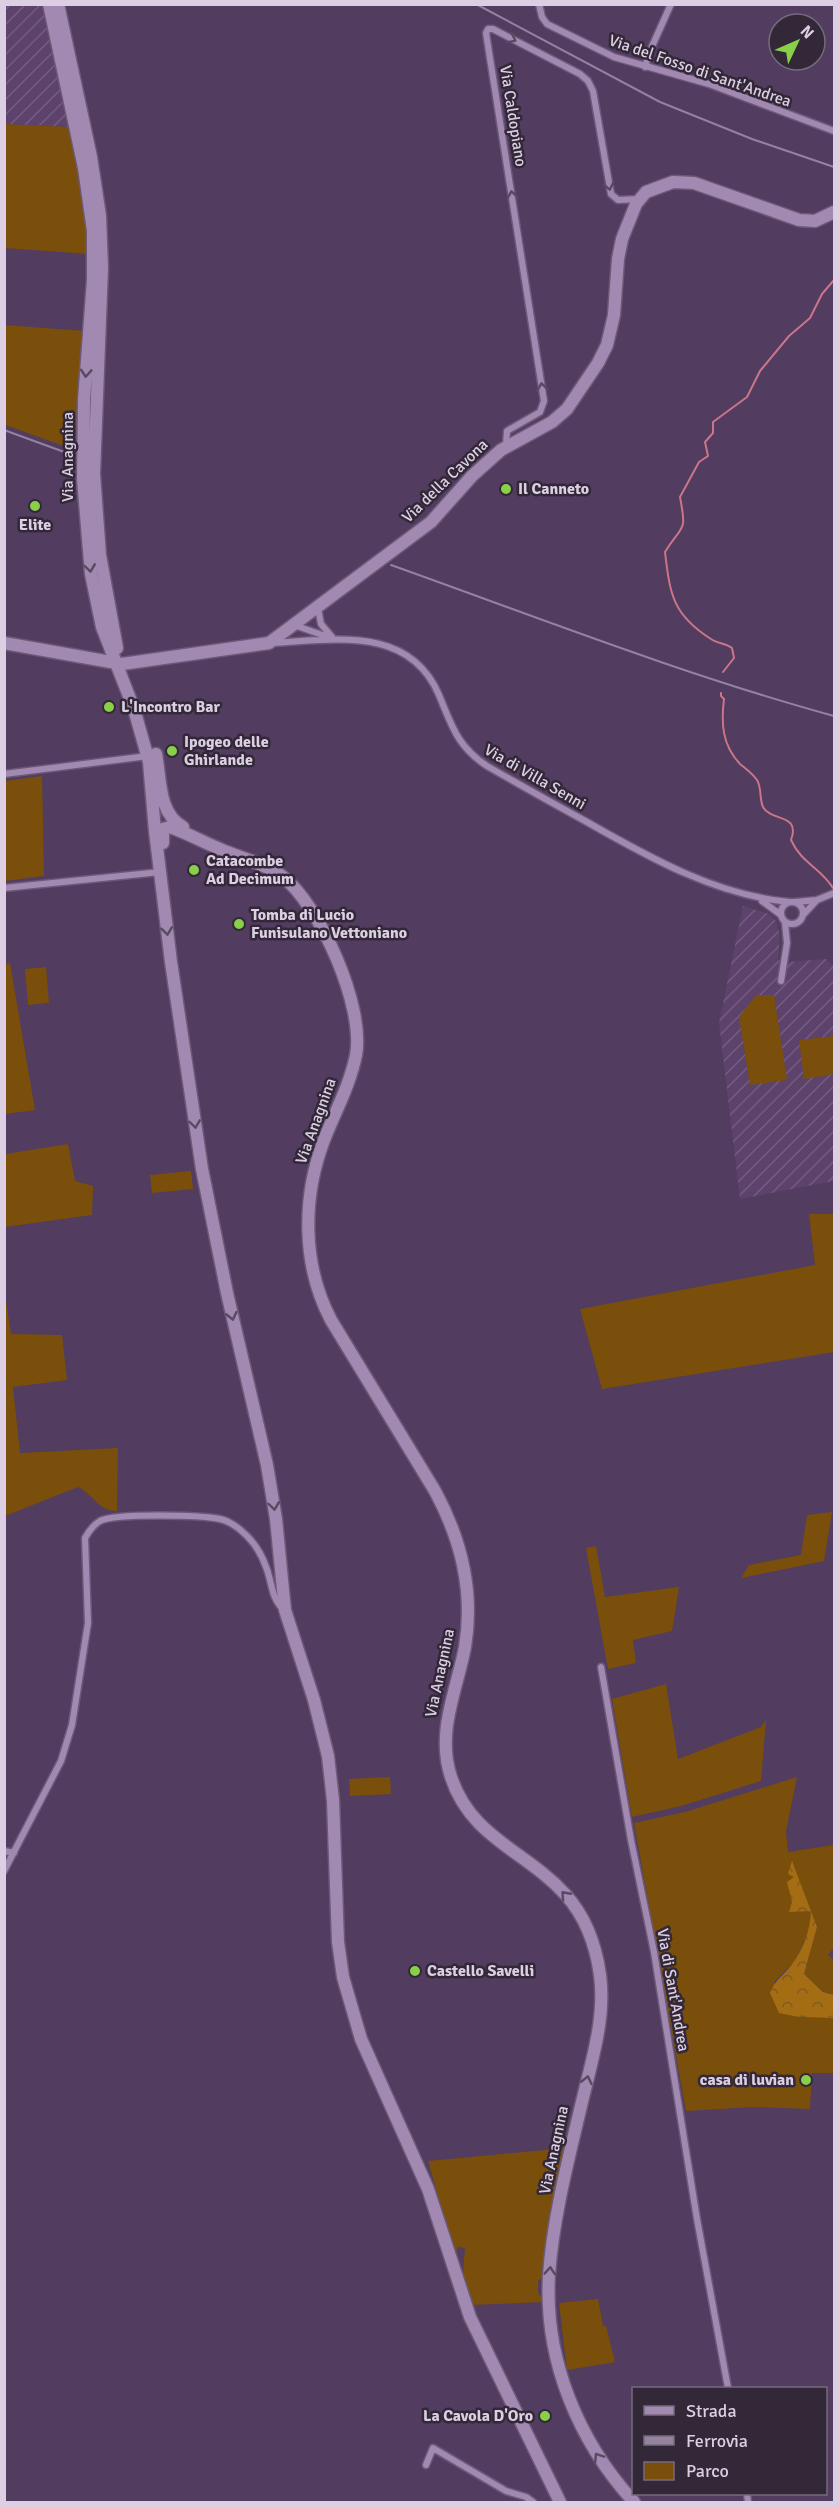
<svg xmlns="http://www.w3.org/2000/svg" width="839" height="2507" font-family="Signika,sans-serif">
<defs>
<pattern id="industrial-furrows" width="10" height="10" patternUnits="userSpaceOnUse" patternTransform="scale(1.5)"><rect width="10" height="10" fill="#5d426c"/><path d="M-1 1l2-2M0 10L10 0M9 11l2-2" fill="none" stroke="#745c81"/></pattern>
<pattern id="forest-crowns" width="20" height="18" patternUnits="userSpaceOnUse" patternTransform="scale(1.5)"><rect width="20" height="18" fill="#a46d13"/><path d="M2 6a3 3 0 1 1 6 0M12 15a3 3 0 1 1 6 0" fill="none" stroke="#7d5a27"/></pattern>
</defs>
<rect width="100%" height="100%" fill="#523c5f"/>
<path fill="url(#industrial-furrows)" d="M5,5H42L69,127L5,124Z
M743,906L769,914L776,921L780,935L778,960L786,962L826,959L834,966V1181L740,1199L719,1023Z"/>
<path fill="#794f0b" d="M5,124L69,127L86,214L88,254L5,248Z
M5,325L84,331L78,451L5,425Z
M42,776L44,876L5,881V781Z
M10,963L35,1110L5,1114L4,964Z
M46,967L49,1003L28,1005L25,969Z
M756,995H774L787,1080L750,1085L739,1017Z
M834,1036V1074L804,1079L799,1040Z
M68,1144L75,1181L93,1186L92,1215L5,1227V1154Z
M191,1171L193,1189L152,1193L150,1175Z
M809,1214H834V1352L602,1389L580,1309L815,1265Z
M4,1288L11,1334L62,1335L67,1380L13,1387L20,1453L118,1448L117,1511C98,1511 94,1495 78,1487L5,1516Z
M832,1512L824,1561L741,1578L749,1565L801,1555L807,1515Z
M596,1546L605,1597L679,1587L672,1631L633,1640L636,1663L608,1669L586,1548Z
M666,1684L678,1759L761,1727L766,1720L761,1781L681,1806L632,1817L612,1699Z
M390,1777L391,1794L350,1796L349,1779Z
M797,1777L786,1831L788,1852L834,1845V1948L828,1955L834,1960V1995L824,1992L804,1974L817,1927L811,1913L809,1932L795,1961L774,1982L799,2017L834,2018V2073H812L810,2109L753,2107L686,2111L634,1823L685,1812Z
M566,2148L544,2276L538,2281V2292L544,2302L471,2305L461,2275L463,2272L465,2248L458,2247L455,2255L428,2161Z
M598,2299L603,2326H606L615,2362L567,2370L559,2303Z"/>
<path fill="url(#forest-crowns)" d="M792,1861L817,1927L804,1974L823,1992L834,1995V2018L799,2017L779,2013L770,1993C775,1979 787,1973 795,1960C805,1945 810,1929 811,1911L789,1912L792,1902L787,1882L794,1877L788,1874Z"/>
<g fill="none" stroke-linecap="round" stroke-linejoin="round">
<path stroke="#ca7589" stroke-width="2" d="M723,672L734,658L732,648C726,643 718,644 711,639C673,615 670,595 665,552C683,523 687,534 680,497L699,462L708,456L705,442L713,433V422L747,397L760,371L789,336L810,318L822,294L834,280
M721,693V696L724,699C721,723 722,745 740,764C746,769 752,773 757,780C762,788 759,798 763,807C771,822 801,813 791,840C802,864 820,867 833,888"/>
<g stroke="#6c5977" stroke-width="9">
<path id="street" d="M539,4L542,17L547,24L614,57L709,84L834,131
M645,67L650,51L671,4
M506,446L507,431L540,412L544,401L486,33L488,29H493L580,74L588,81L593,91L611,194L618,200L639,199
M318,608L321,624L332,637
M294,625L331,638
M272,643C334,640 409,625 439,695C452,726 457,746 487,766C520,785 554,804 587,822C650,858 716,895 789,902
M4,774L148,756
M4,888L160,872
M762,901L781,915
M781 913a11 11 0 1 1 22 0a11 11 0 1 1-22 0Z
M795,902L817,900L834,893
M804,914L817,900
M781,981L787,943L785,923
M601,1667L631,1840L654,1952L697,2219L728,2388
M4,1851L14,1853
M4,1871L61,1761L72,1725L88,1623L85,1538C89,1531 93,1525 100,1521C115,1513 201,1515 220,1519C230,1521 239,1528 247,1536C255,1544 262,1555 266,1567C272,1581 271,1598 283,1609
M426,2465L433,2448L506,2491L526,2497L533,2502
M747,2494L748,2502"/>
</g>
<g stroke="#6c5977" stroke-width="15">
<path id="secondary" d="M49,4L84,168L93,231V280L84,400L83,479L91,574L102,627L134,709L149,762L155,831L171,962L202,1169L227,1293L267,1465L276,1519L285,1610L314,1700L328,1756L333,1800L338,1942L343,1977L361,2039L428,2189L470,2317L560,2502
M58,4L91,157L100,216L102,267L94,474L100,555L117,648
M4,643L122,664L269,643L431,522L472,476L501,450L552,422L567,409L598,363L607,345L614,315L618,259L622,239L636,204L646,192L673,182L694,183L799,220L815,221L834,212
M156,754C161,780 158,813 183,827
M163,843V829L170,827C187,833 203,842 220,849C240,858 264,863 282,876C320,905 365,1007 356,1055C350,1085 335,1112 324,1140C302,1198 302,1265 331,1320L435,1491C461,1539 474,1593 465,1647C457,1690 436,1732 451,1777C471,1838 526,1851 565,1894C585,1916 596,1946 600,1975C606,2018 591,2063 581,2106C568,2161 553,2218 549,2275C544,2359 578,2441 634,2502"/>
</g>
<use href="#street" stroke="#a289b1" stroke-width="6"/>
<use href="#secondary" stroke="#a289b1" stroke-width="12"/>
<path stroke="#94829e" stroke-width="2" d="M476,4L660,102L752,139L834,167
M4,430L67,453
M391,565C537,617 684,675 834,716"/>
</g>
<defs><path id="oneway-chevron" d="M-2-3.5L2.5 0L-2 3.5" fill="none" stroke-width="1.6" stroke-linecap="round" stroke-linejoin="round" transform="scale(1.5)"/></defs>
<g stroke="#594a62">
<use href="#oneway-chevron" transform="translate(512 39) rotate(27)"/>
<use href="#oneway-chevron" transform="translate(609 186) rotate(78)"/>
<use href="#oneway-chevron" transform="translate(512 195) rotate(-99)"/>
<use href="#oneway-chevron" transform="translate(86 373) rotate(94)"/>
<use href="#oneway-chevron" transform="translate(542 387) rotate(-98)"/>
<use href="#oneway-chevron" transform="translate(90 568) rotate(82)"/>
<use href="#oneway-chevron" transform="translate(167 931) rotate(83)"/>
<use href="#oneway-chevron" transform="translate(195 1124) rotate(82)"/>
<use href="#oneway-chevron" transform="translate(232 1316) rotate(77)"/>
<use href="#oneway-chevron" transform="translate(274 1506) rotate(82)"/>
<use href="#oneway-chevron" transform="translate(565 1895) rotate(-132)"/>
<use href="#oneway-chevron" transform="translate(587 2080) rotate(-77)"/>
<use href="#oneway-chevron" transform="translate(550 2271) rotate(-86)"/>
<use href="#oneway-chevron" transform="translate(598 2457) rotate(-123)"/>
</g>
<g fill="#89cf49" stroke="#322838" stroke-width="2">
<circle cx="506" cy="489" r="6"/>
<circle cx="35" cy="506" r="6"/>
<circle cx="109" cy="707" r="6"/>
<circle cx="172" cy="751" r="6"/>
<circle cx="194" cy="870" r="6"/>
<circle cx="239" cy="924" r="6"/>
<circle cx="415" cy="1971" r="6"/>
<circle cx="806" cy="2080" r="6"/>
<circle cx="545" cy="2416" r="6"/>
</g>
<g text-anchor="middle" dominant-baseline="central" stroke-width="5" stroke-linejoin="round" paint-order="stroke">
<g font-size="16" fill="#dccfe4" stroke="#322838">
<text transform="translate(700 71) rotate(19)">Via del Fosso di Sant'Andrea</text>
<text transform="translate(513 116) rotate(81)">Via Caldopiano</text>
<text transform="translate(68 457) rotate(-90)">Via Anagnina</text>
<text transform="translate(445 481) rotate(-44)">Via della Cavona</text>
<text transform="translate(535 777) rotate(30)">Via di Villa Senni</text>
<text transform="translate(316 1121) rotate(-70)">Via Anagnina</text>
<text transform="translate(440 1673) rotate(-78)">Via Anagnina</text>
<text transform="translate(673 1990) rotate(80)">Via di Sant'Andrea</text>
<text transform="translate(554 2150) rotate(-78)">Via Anagnina</text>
</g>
<g font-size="16" font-weight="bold" fill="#dccfe4" stroke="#322838" text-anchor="start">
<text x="518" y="489">Il Canneto</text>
<text x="35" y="525" text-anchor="middle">Elite</text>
<text x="121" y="707">L'Incontro Bar</text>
<text x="184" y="742">Ipogeo delle<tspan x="184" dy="18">Ghirlande</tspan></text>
<text x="206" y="861">Catacombe<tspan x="206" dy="18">Ad Decimum</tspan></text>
<text x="251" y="915">Tomba di Lucio<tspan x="251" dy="18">Funisulano Vettoniano</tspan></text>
<text x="427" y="1971">Castello Savelli</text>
<text x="794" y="2080" text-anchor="end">casa di luvian</text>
<text x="533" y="2416" text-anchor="end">La Cavola D'Oro</text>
</g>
</g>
<rect width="839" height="2507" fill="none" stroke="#dccfe4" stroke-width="12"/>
<rect x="632" y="2387" width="195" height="108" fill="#322838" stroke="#766b7d" stroke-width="1.5"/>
<rect x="644" y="2406" width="30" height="9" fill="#a289b1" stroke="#766b7d" stroke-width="1.5"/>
<text x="686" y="2417" font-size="18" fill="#dccfe4">Strada</text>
<rect x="644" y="2436" width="30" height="9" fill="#94829e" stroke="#766b7d" stroke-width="1.5"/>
<text x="686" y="2447" font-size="18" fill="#dccfe4">Ferrovia</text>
<rect x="644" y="2462" width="30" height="18" fill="#794f0b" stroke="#766b7d" stroke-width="1.5"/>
<text x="686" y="2477" font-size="18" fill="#dccfe4">Parco</text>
<g transform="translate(797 42) rotate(46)"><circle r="28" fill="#322838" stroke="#766b7d" stroke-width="1.5"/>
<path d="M0-4.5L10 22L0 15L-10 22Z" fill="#89cf49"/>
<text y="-9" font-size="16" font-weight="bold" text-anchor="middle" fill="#dccfe4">N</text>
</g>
</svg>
